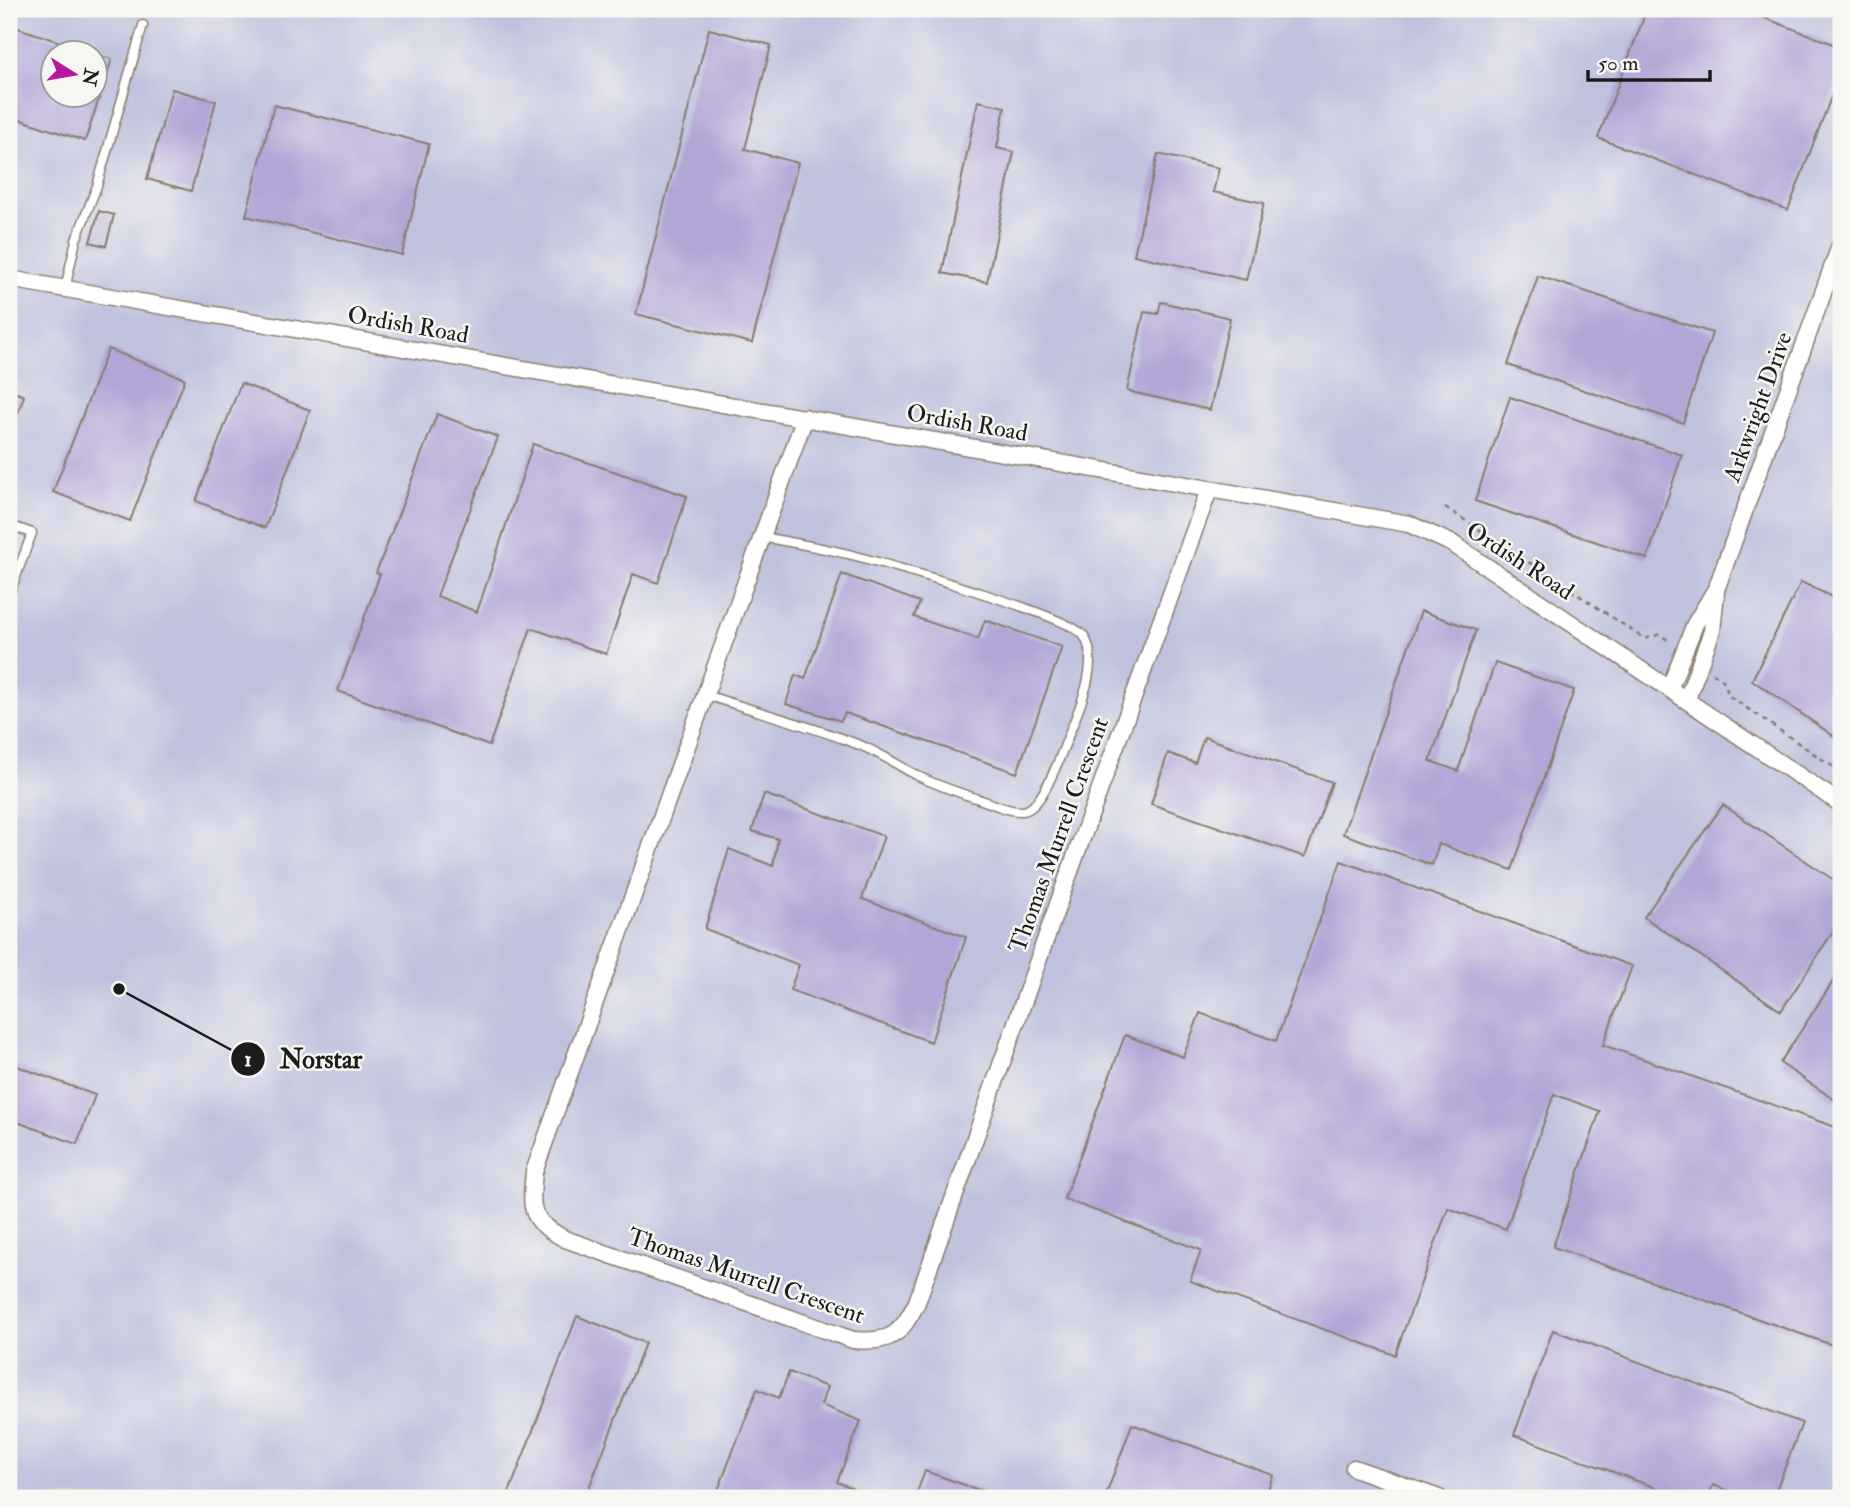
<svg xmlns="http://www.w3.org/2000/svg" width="1850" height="1507" font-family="'IM FELL Double Pica',serif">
<rect width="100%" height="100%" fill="#f6f6f2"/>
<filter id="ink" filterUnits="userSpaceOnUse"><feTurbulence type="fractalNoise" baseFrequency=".0143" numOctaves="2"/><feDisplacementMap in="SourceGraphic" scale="14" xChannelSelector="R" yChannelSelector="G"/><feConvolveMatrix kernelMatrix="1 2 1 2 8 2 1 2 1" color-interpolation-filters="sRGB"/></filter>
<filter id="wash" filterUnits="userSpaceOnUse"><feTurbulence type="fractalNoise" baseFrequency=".00686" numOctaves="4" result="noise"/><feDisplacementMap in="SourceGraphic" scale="28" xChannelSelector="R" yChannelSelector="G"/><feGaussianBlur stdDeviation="1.57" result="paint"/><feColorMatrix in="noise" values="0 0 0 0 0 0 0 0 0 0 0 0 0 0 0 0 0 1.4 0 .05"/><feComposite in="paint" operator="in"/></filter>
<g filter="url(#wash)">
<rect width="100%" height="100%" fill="#f2dbbb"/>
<path fill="#c0c2dd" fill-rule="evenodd" d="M9,9H1841V1498H9ZM52,52H94V94H52Z"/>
<g id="blocks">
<path fill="#b2a6d7" d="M1647,9H1741L1841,47V71L1788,210L1598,138Z
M12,26L84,50V52H52V94H94V54L112,59L85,141L9,116V34Z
M709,29L771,45L745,149L798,163L752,343L636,314Z
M172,89L216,101L191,191L147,179Z
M978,101L1005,107L997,148L1014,152L987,282L942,273Z
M274,105L429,144L402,255L246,216Z
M1158,154L1219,168L1213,192L1264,203L1246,280L1134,255Z
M99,211L114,215L106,246L90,242Z
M1538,276L1712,333L1683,423L1508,365Z
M1161,302L1230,318L1210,410L1127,391L1144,312L1158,314Z
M108,349L185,379L130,521L53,492Z
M241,383L310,410L265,528L196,501Z
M9,390L24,396L10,434H9Z
M1510,397L1682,455L1647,559L1475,501Z
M437,414L498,437L437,596L477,612L533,444L687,496L658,583L633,574L606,654L531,628L489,746L338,691L380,574L376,573Z
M842,574L920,602L914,617L978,639L985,620L1062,647L1017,773L845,713L841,721L786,704L795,675L805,679Z
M1801,582L1841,601V741L1752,680Z
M1421,611L1476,630L1430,761L1458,771L1495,663L1574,690L1512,870L1439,844L1432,865L1343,834Z
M1204,737L1332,782L1305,857L1151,804L1168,753L1195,763Z
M764,794L884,836L862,899L966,937L931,1042L790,990L799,965L705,929L729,849L773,866L778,839L752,831Z
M1723,805L1841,885V930L1836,927L1781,1011L1644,917Z
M1341,861L1632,966L1603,1045L1841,1129V1348L1553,1247L1600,1111L1554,1094L1506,1229L1448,1208L1395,1355L1190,1281L1201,1250L1064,1199L1125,1035L1183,1057L1200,1013L1276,1041Z
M1841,969V1104L1780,1063Z
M9,1063L95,1095L77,1144L9,1119Z
M577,1316L645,1343L585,1498H507Z
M1553,1330L1802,1423L1773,1498H1749L1713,1485L1708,1498H1683L1514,1435Z
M789,1372L827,1387L821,1405L861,1421L837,1482L852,1488L848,1498H715L757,1389L779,1398Z
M1132,1424L1273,1475L1265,1498H1105Z
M925,1471L996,1496V1498H915Z"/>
</g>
</g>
<g filter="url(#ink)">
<use href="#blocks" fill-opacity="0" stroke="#877c6c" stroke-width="2"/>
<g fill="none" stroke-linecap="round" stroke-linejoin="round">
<g stroke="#877c6c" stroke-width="11">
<path id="service" d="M65,289L76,240L97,186L143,25
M9,525L32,533L9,595
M706,695C757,712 808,725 857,744C879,752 897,765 918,776C940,787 964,794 987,802C998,806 1011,812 1023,811C1042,809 1059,759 1066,742C1076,715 1102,664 1084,636C1071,616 889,565 856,556C825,548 794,543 762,537"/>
</g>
<g stroke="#877c6c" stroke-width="19">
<path id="minor" d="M9,279L1409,524L1453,544L1841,804
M805,417L534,1172C530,1211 530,1220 565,1239L853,1340C891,1343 901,1335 917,1302L1062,893L1209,490
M1670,687L1695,624L1717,587L1841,243
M1687,699L1712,631L1716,592
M1354,1468L1439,1498"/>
</g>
<path stroke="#877c6c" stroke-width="2.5" stroke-dasharray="5 5" stroke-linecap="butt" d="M1445,507L1645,639L1660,634L1671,643
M1713,673L1723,680L1729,696L1841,772"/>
<use href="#service" stroke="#fff" stroke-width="8"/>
<use href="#minor" stroke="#fff" stroke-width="16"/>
</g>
</g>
<g text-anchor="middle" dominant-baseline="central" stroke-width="5" stroke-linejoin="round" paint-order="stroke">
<g font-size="24" fill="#1c1c1c" stroke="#f6f6f2">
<text transform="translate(408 325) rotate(10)">Ordish Road</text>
<text transform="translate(1758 407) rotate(-70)">Arkwright Drive</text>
<text transform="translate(967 423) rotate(10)">Ordish Road</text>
<text transform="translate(1520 561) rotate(33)">Ordish Road</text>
<text transform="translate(1059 835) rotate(-70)">Thomas Murrell Crescent</text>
<text transform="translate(746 1276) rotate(19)">Thomas Murrell Crescent</text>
</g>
</g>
<path fill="none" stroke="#1c1c1c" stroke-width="2.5" d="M119 989L248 1059"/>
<g fill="#1c1c1c" stroke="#f6f6f2" stroke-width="2.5">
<circle cx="119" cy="989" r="7"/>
<circle cx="248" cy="1059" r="18"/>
</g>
<g font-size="21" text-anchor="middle" font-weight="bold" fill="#fff">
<text x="248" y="1066">1</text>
</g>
<g font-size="26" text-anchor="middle" font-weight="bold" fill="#1c1c1c" stroke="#f6f6f2" stroke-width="5" stroke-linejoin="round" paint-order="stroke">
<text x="321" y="1068">Norstar</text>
</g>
<rect width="1850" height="1507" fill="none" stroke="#f6f6f2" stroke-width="35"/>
<g transform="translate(74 74) rotate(101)"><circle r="33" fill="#f6f6f2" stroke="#9f9f9c" stroke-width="2"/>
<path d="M0-5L12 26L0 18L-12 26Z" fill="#b5179e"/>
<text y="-10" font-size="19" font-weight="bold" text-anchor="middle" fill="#1c1c1c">N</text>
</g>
<path d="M1588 70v10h122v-10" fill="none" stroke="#1c1c1c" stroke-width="3.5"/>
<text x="1598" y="70" font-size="21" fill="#1c1c1c" stroke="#f6f6f2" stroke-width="5" paint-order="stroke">50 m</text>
</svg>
